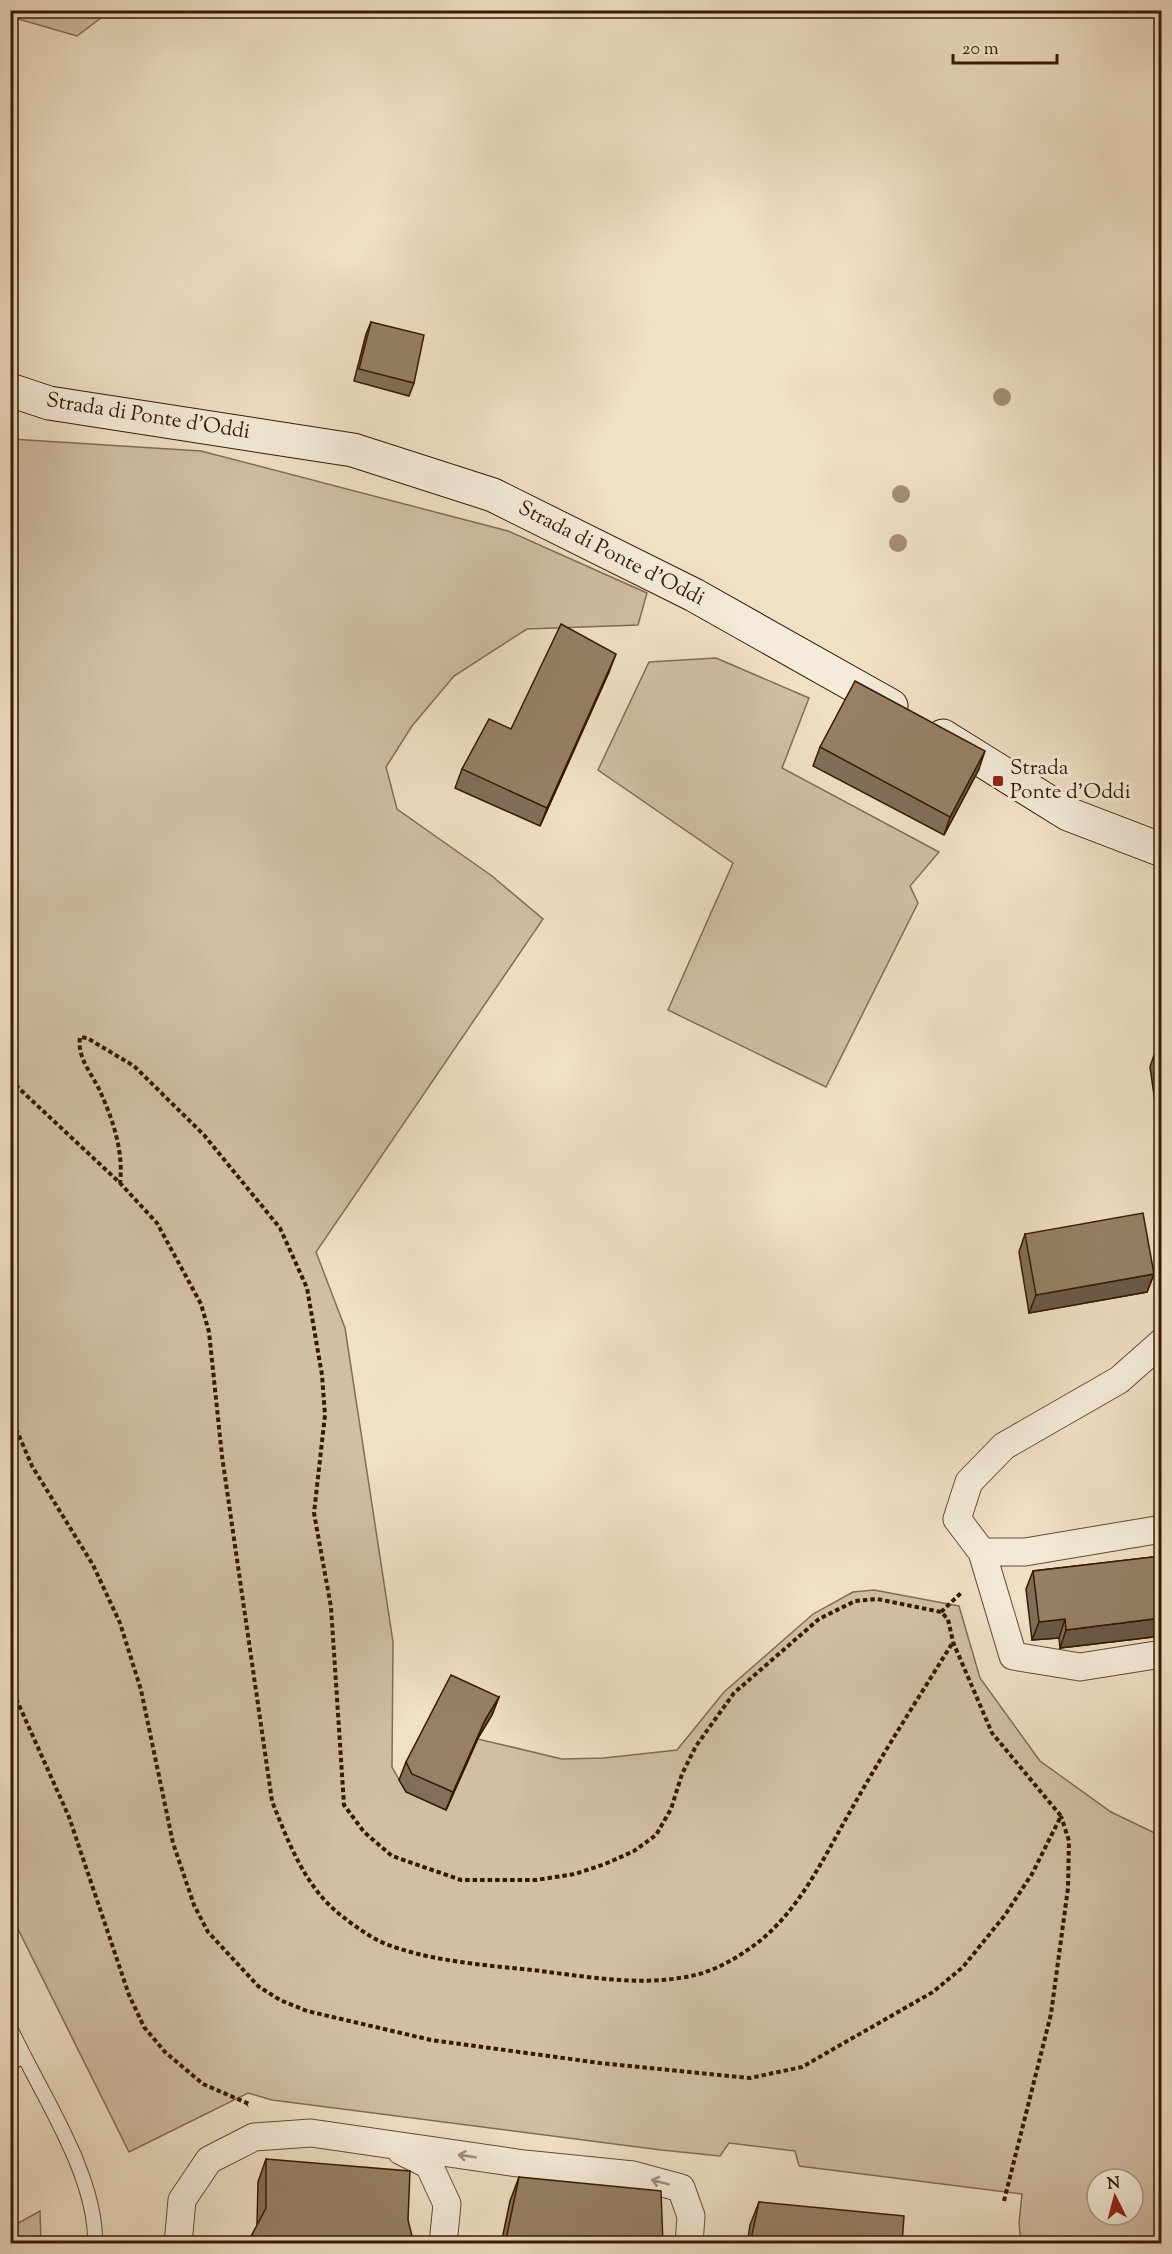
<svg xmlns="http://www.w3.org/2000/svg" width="1172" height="2254" font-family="'Sorts Mill Goudy',serif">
<rect width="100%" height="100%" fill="#f0e0c6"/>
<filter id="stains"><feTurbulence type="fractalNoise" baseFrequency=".00333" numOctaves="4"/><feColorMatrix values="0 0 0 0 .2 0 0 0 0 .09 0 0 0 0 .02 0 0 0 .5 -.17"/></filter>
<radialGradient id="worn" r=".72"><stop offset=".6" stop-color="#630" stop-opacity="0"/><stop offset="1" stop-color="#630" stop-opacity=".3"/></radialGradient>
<path fill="#d1bea5" stroke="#846c53" stroke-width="1.5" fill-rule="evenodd" d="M10,11L11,10L110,11L77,36L11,17Z
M11,439L201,451L508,531L647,593L638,625L527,629L454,676L412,726L386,767L397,809L492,876L543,919L316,1252L345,1328L393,1642L392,1767L406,1792L446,1810L478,1739L562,1759L604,1758L677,1750L724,1692L813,1614L853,1592L874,1590L959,1606L980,1678L1040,1761L1111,1812L1161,1836V2243H1021L1019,2223L1022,2194L799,2166L795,2151L729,2143L720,2156L661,2150L272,2100L248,2093L129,2152L11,1915ZM1097,2179H1133V2215H1097Z
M716,658L809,698L782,768L939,852L910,886L918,903L826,1087L668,1010L733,863L598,770L649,662Z
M40,2211L41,2243H11V2227Z"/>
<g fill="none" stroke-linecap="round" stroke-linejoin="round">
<g stroke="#654b32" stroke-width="16">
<path id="lane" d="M10,2028L24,2056L10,2063
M24,2056C51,2109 97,2183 95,2244"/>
</g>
<g stroke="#654b32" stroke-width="29">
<path id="street" d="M1162,1342L1119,1380L1004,1446L969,1482L957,1519L982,1552L1013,1656L1080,1667L1162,1654
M982,1552H1025L1162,1529
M401,2151L429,2165L447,2204L443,2244
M178,2244L182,2200L209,2160L254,2137L311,2133L524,2164L633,2175L681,2188L691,2216L689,2244"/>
</g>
<g stroke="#371901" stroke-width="35">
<path id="secondary" d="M10,390L49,403L353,450L493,495L694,595L891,706
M943,736L1068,814L1162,850"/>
</g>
<path stroke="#371901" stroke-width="4" stroke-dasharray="4.5 3" stroke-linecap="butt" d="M10,1080L120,1183L157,1223L201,1304L209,1332L222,1456L272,1801C288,1842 306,1889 342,1916C357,1928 375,1941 394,1947C439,1962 485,1965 532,1970C584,1976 639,1987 691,1976C716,1971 741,1956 761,1940C802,1906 825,1855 851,1810C883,1753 919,1697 953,1642
M10,1415L32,1466L93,1565L120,1623L141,1690L173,1843L194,1905L208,1932L258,1986L280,2000L307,2011L431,2040L600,2063L750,2078L802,2067L933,1992L963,1967L1005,1915L1032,1874L1061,1816L992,1733L953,1642L948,1619L941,1612L877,1599L855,1601L819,1619L734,1693L696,1746L682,1774L671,1809L656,1835L634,1851L605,1864L575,1874L536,1880H461L392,1856L364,1832L344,1805L331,1607L314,1513L325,1415L322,1375L307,1288L280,1228L204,1135L134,1066L87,1038L80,1037C77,1057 90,1071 99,1089C112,1117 124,1151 120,1183
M941,1612L962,1592
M10,1685L69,1817L129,1995L144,2027L165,2052L203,2084L249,2104L247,2106
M1004,2201L1051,2014L1068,1888L1069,1841L1061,1816"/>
<use href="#lane" stroke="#f5ebda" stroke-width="14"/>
<use href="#street" stroke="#f5ebda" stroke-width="27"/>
<use href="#secondary" stroke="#f5ebda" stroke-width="33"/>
</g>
<g fill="#a48e75">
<circle cx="1002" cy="397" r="9"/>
<circle cx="901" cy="494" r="9"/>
<circle cx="898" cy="543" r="9"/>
</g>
<path fill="#826e59" stroke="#371901" stroke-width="1.5" d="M371,322L414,383L409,396L354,381L366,334Z
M609,672L540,826L455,788L462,769L511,729Z
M820,747L979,769L944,835L813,766Z
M1161,1048V1122L1158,1123L1150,1067L1156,1049Z
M1025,1234L1154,1274L1147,1292L1029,1313L1019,1252Z
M1161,1556V1636L1060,1648L1059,1638L1032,1640L1026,1589L1033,1571Z
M499,1697L492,1715L478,1738L446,1810L406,1792L399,1780L406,1762Z
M266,2159L408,2220L257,2224L258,2182Z
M519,2177L663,2244H501L510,2201Z
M759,2202L902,2244H747L750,2225Z"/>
<path fill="#6a5a48" stroke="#371901" stroke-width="1.5" d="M616,654L609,672L540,826L547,808Z
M985,751L979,769L944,835L950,817Z
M1161,1112V1122L1158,1123Z
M1154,1274L1147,1292L1029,1313L1036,1295Z
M1161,1618V1636L1060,1648L1066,1630Z
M1065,1619L1059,1638L1032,1640L1039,1622Z
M499,1697L492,1715L478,1738L446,1810L453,1792L485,1720Z"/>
<path fill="#978067" stroke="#371901" stroke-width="1.5" d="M371,322L424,335L414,383L359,369Z
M561,624L616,654L547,808L462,769L489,719L511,729Z
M855,681L985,751L950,817L820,747Z
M1161,1048V1086L1156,1049Z
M1143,1213L1154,1274L1036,1295L1025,1234Z
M1161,1556V1618L1066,1630L1065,1619L1039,1622L1033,1571Z
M451,1675L499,1697L485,1720L453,1792L412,1774L406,1762Z
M266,2159L410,2171L408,2220L414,2244H247L266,2208Z
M519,2177L661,2191L663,2244H505Z
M759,2202L904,2216L902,2244H750Z"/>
<defs><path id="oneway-shaft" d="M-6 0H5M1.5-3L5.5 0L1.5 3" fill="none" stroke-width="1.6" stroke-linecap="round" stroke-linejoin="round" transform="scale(1.5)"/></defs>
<g stroke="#a08c78">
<use href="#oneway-shaft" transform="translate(467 2156) rotate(-172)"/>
<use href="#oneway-shaft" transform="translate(660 2182) rotate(-165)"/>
</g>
<rect fill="#8f2418" stroke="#f5ebda" stroke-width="2" x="992" y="775" width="12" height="12" rx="3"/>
<g text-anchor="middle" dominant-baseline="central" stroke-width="6" stroke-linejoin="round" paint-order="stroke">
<g font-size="21" fill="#371901" stroke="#f5ebda">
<text transform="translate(148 417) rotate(9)">Strada di Ponte d'Oddi</text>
<text transform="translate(611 554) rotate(27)">Strada di Ponte d'Oddi</text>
</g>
<g font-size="21" fill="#371901" stroke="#f5ebda" text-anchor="start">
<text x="1010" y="769">Strada<tspan x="1010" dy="24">Ponte d'Oddi</tspan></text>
</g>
</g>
<rect width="1172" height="2254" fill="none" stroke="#f0e0c6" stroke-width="36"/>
<rect x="12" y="12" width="1148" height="2230" fill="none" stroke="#371901" stroke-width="3"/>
<rect x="18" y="18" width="1136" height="2218" fill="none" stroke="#371901" stroke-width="1.5"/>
<g transform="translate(1115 2197) rotate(354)"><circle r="28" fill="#f5ebda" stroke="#a99783" stroke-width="1.5"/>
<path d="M0-4.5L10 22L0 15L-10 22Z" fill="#8f2418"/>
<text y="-9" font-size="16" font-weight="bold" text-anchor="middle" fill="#371901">N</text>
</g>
<path d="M953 54v9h104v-9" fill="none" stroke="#371901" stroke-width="3"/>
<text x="962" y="54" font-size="18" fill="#371901" stroke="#f5ebda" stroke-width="4.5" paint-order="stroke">20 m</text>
<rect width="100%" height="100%" filter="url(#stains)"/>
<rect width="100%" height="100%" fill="url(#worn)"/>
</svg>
